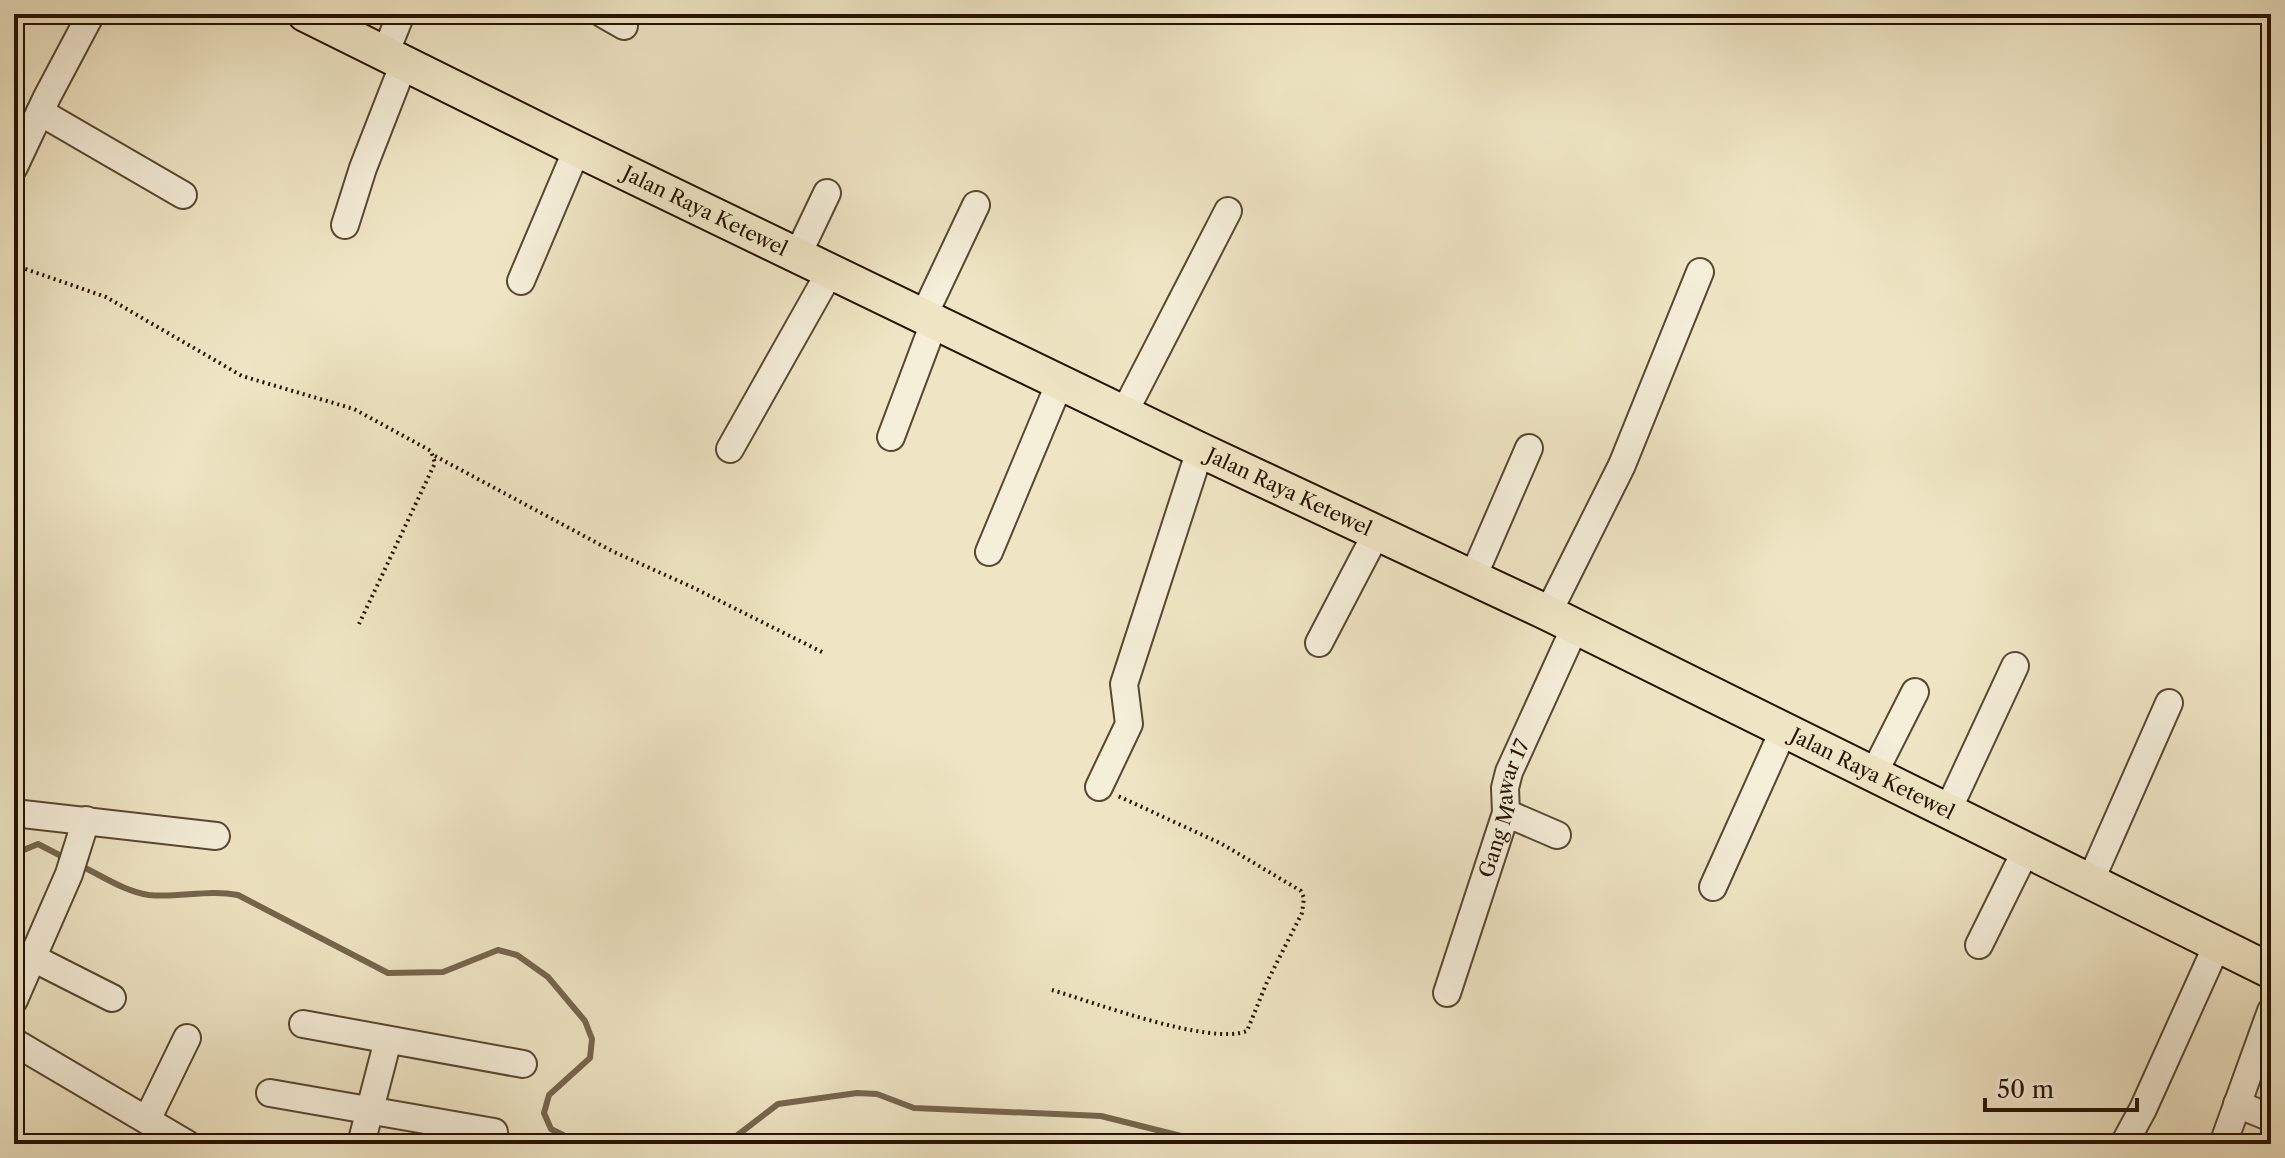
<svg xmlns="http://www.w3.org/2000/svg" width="2285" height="1158" font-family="'Libre Caslon Text',serif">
<rect width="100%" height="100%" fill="#efe5c4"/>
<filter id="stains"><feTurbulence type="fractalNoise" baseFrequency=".0025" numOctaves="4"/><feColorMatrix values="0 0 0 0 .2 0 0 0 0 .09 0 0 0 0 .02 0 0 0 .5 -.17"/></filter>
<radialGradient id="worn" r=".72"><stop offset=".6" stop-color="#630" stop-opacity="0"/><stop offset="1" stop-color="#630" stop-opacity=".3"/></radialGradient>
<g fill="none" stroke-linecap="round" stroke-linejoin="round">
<path stroke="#76664d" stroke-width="6" d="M14,854L38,844L65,858
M79,865C101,875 125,892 149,895C179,898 208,889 238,895L388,973L443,972L498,950L517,955L548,977L585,1021L592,1039L590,1058L549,1095L544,1113L551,1129L581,1144
M726,1144L778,1104L857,1093L877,1094L914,1108L1101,1116L1213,1144"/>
<g stroke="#584831" stroke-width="30">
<g id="minor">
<path d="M603,14L624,26"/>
<path d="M385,54L401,14"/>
<path d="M40,112L183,195"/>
<path d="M14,167L47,97L91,14"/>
<path d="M345,225L363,168L404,63"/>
<path d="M798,254L827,193"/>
<path d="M521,281L577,149"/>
<path d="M924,315L976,205"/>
<path d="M1124,413L1228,211"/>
<path d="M891,437L935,320"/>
<path d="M730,449L831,270"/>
<path d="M989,552L1060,382"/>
<path d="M1473,577L1529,448"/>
<path d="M1548,613L1622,465L1700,272"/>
<path d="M1319,643L1377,532"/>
<path d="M1874,773L1915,692"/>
<path d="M1099,787L1129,724L1124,684L1200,450"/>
<path d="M1948,810L2015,666"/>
<path d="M14,813L216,836"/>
<path d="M1506,813L1557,835"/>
<path d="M2090,882L2169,703"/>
<path d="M1713,887L1784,729"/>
<path d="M1979,945L2026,850"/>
<path d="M33,958L112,998"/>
<path id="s1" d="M1447,993L1506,813L1505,788L1509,772L1575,627"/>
<path d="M14,1000L69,874L86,820"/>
<path d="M303,1024L523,1064"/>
<path d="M14,1042L187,1144"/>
<path d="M270,1093L494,1132"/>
<path d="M2237,1104L2271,1118"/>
<path d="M147,1120L187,1038"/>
<path d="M361,1144L388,1040"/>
<path d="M2124,1144L2143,1109L2217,945"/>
<path d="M2223,1144L2271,1011"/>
</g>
</g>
<g stroke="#261300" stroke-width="38">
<g id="major">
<path id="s2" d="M305,14L577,149L1200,450L1548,613L2271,971"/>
</g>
</g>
<path stroke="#261300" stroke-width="4" stroke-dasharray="2 4" stroke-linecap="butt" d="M14,265L106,297L242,376L354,409L431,451L435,463L359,624
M435,456L612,551L692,587L822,652
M1052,990C1093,1002 1210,1046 1247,1031L1267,982L1302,913L1304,898L1301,891L1222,844L1118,796"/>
<use href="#minor" stroke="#f5eed9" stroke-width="26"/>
<use href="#major" stroke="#efe5c4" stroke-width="34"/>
</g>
<g text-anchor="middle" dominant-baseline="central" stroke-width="6" stroke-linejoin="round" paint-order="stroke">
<g font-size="20" fill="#261300" stroke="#f5eed9">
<text stroke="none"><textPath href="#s2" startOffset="446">Jalan Raya Ketewel</textPath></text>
<text stroke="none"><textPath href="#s2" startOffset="1094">Jalan Raya Ketewel</textPath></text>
<text stroke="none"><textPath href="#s2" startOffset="1742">Jalan Raya Ketewel</textPath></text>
<text stroke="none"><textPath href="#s1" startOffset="194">Gang Mawar 17</textPath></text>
</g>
</g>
<rect width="2285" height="1158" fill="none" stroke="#efe5c4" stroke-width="48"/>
<rect x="16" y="16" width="2253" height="1126" fill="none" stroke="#261300" stroke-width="4"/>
<rect x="24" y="24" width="2237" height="1110" fill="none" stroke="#261300" stroke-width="2"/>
<path d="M1985 1098v12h152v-12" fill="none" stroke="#261300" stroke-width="4"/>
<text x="1997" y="1098" font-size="24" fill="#261300" stroke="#f5eed9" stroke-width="6" paint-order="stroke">50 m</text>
<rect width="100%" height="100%" filter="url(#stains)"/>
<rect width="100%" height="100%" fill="url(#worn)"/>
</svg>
